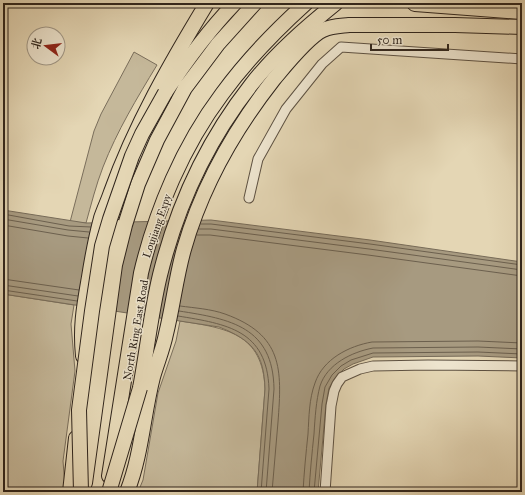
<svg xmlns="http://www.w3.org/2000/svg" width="525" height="495" font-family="'IM FELL Great Primer','Noto Serif SC',serif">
<rect width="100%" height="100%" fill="#e4d6b4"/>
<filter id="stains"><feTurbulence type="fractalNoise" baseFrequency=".005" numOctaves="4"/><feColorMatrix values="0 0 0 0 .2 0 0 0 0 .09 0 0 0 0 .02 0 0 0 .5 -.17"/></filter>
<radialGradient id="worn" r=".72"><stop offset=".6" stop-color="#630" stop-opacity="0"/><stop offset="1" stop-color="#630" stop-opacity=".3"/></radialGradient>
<path fill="#c5b89a" stroke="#7a6e5b" d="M134,52L157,65C137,98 117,131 103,167C96,185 91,205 86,223L70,222L94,131L101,114Z
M3,294L74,305L71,324L75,371L63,461L65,486L64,492H3Z
M180,321C226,328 263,333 265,389L257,492H138L143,480L158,393L176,341Z"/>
<path fill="#a79a80" stroke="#776b58" d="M3,210L86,223L211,220L370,240L522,262V358L478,356L373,357L353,364L344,369L335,378L329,388L326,404L318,492H257L265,389C264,353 252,340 219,327L3,294Z"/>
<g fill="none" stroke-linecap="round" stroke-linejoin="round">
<path stroke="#6c604e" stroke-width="1" d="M3,214L69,226L91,227
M3,219L68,230L89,232
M201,224H211L370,244L522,265
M3,225L68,236L88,238
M199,229H211L369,249L522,270
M197,235H210L368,255L522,276
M3,279L79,290
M3,285L78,296
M3,290L77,301
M180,306C195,308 211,309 225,314C283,335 282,369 278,422C276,445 274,469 272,492
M179,311C231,319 273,327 274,389L266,492
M178,316C227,324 267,330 269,389L261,492
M303,492C304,473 306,453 308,434C309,417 309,399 315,383C323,359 349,346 372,342L478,341L522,343
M309,492C310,473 312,453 314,434C315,418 316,401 320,386C327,364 352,352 373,348L478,347L522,349
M314,492L322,404L325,387L332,375L341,366L351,360L373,353L478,352L522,354"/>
<g stroke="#5d5142" stroke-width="11">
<path id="minor" d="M249,198L258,159L286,109L322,64L341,47L522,59
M325,492L331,406L334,391L337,384L342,377L360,369L373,366L428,365L522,366"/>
</g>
<g stroke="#30251c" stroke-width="16">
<path id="primary" d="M83,356C80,326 84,306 89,277C92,258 96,237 101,218C104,209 108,201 111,192C135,125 170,64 207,3
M83,432L106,264L115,226
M70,492L76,438
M127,492C142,454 143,416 153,377C157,363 163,349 166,334C173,306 176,277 184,249C202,186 234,130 274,79C285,66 308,37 323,30C331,26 340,26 349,25H455L522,27"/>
</g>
<g stroke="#30251c" stroke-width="16">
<path id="trunk" d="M165,93C186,61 208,31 235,3
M140,388C147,351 151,312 160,275C177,206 207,141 251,85C275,54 305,28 336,3
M109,476L141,273C156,210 183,146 222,94C246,61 275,31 306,3
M85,483L115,265L125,225L138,184L157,140L185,88L218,44L255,3"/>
</g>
<g stroke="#30251c" stroke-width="18">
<path id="motorway" d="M415,3L522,11"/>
</g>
<use href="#minor" stroke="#ede4ce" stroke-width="9"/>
<use href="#primary" stroke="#e4d6b4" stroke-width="14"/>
<use href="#trunk" stroke="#e4d6b4" stroke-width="14"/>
<use href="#motorway" stroke="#e4d6b4" stroke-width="16"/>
<g stroke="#30251c" stroke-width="16" stroke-linecap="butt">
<path id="trunk-bridge" d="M81,492L79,410L92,311L102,246L110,219L132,156L142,134L165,93
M109,492L140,388"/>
</g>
<use href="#trunk-bridge" stroke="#e4d6b4" stroke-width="14"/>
</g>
<g text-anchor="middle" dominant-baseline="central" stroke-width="3" stroke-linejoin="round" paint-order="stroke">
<g font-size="11" fill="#30251c" stroke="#ede4ce">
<text transform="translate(157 226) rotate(-71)">Loujiang Expy</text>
<text transform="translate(136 330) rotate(-80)">North Ring East Road</text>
</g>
</g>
<rect width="525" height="495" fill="none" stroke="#e4d6b4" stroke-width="16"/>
<rect x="4" y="4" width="517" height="487" fill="none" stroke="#30251c" stroke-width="2"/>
<rect x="8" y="8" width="509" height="479" fill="none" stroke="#30251c"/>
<g transform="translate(46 46) rotate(285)"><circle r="19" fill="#ede4ce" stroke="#a19887"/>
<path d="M0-3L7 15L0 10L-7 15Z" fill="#8f2418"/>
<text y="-6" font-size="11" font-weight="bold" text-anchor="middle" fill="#30251c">北</text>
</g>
<path d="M371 44v6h77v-6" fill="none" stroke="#30251c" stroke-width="2"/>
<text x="377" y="44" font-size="12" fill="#30251c" stroke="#ede4ce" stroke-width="3" paint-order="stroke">50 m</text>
<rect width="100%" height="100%" filter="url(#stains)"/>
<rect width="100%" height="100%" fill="url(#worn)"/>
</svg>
